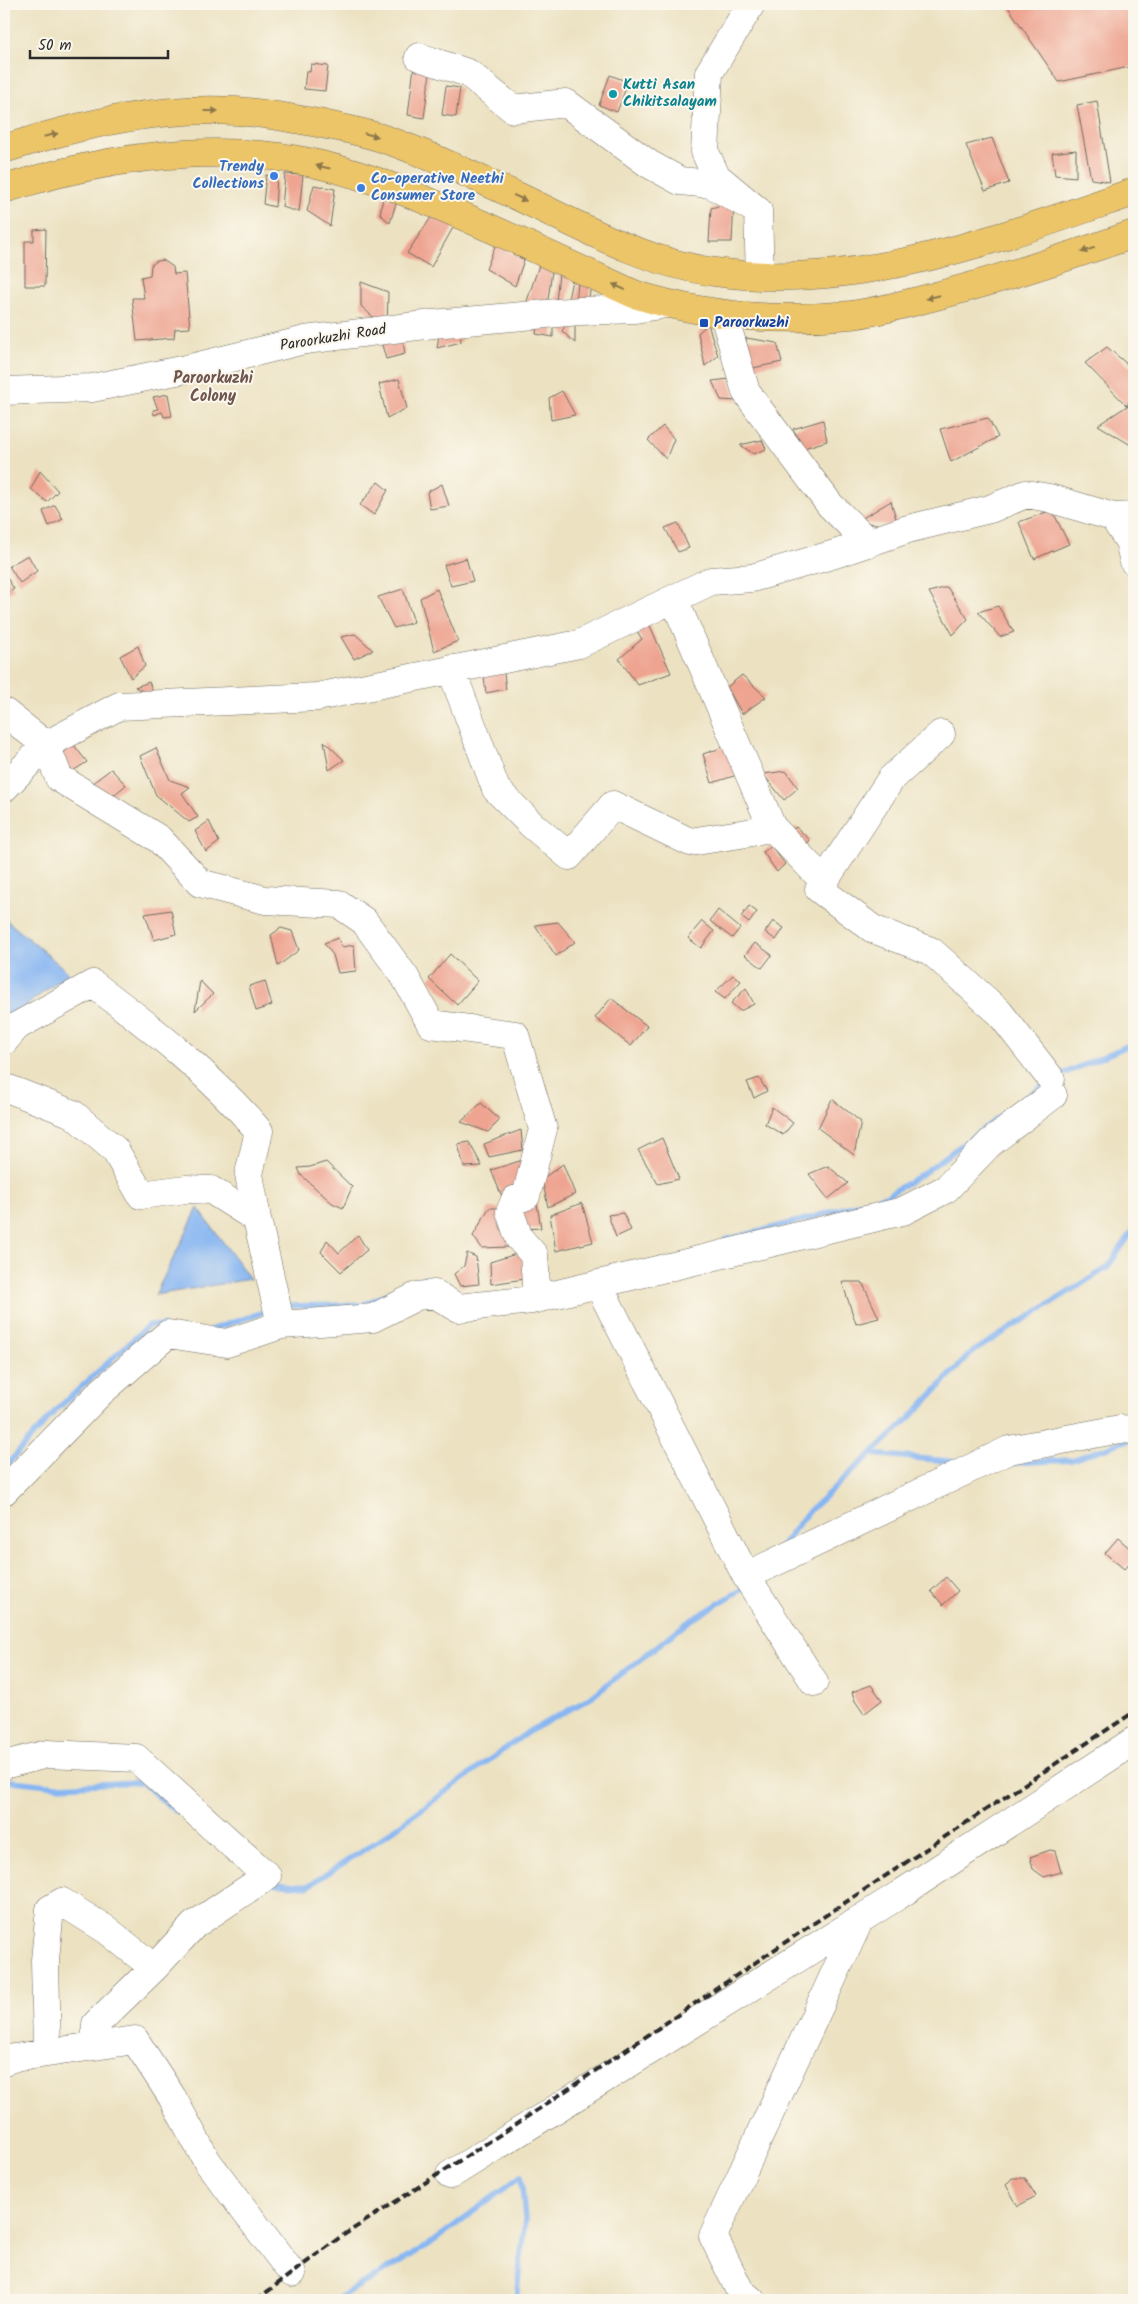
<svg xmlns="http://www.w3.org/2000/svg" width="1138" height="2304" font-family="Kalam,sans-serif">
	<rect width="100%" height="100%" fill="#fbf7ec"/>
	<filter id="ink" filterUnits="userSpaceOnUse"><feTurbulence type="fractalNoise" baseFrequency=".02" numOctaves="2"/><feDisplacementMap in="SourceGraphic" scale="10" xChannelSelector="R" yChannelSelector="G"/><feConvolveMatrix kernelMatrix="1 2 1 2 8 2 1 2 1" color-interpolation-filters="sRGB"/></filter>
	<filter id="wash" filterUnits="userSpaceOnUse"><feTurbulence type="fractalNoise" baseFrequency=".0096" numOctaves="4" result="noise"/><feDisplacementMap in="SourceGraphic" scale="20" xChannelSelector="R" yChannelSelector="G"/><feGaussianBlur stdDeviation="1.12" result="paint"/><feColorMatrix in="noise" values="0 0 0 0 0 0 0 0 0 0 0 0 0 0 0 0 0 1.4 0 .05"/><feComposite in="paint" operator="in"/></filter>
	<g filter="url(#wash)">
		<rect width="100%" height="100%" fill="#ece2c2"/>
		<!-- water -->
		<path fill="#87b6f2" stroke="#59708e" d="M4 918 69 973 4 1022Z
			M198 1208 250 1279 155 1295Z"/>
		<g fill="none" stroke-linecap="round" stroke-linejoin="round">
			<!-- stream -->
			<path stroke="#87b6f2" stroke-width="5.5" d="M1056 1077 1134 1043
				M725 1240 807 1219 886 1196 922 1174 1046 1083
				M283 1306 362 1305 424 1278 437 1284
				M212 1329 270 1310
				M871 1454 959 1462
				M1010 1463 1072 1460 1128 1440
				M4 1468 56 1410 149 1325 163 1326
				M781 1547 807 1513 909 1419 971 1353 1107 1268 1134 1229
				M4 1780 57 1786 141 1782 175 1811
				M271 1883 308 1886 379 1840 528 1732 589 1699 688 1622 746 1587
				M335 2300 427 2246 521 2176 525 2219 516 2300"/>
		</g>
		<g id="blocks">
			<!-- building -->
			<path fill="#eea491" d="M1006 4H1134V66L1059 82Z
				M311 64 328 66 325 91 304 89 306 71 310 72Z
				M414 67 430 72 424 118 408 115Z
				M610 75 628 82 617 112 599 105Z
				M446 86 460 88 456 117 442 115Z
				M1097 101 1110 182 1091 179 1077 105Z
				M992 138 1009 183 985 191 966 145Z
				M1076 150V177L1055 175 1052 153Z
				M285 174 303 175 299 212 282 207Z
				M266 175 277 177 275 207 263 204Z
				M314 185 335 189 330 226 307 211Z
				M383 198 397 200 390 223 380 214Z
				M734 202 732 242H709L711 208Z
				M432 216 454 226 431 267 407 253Z
				M46 229 45 286H25V241H34V230Z
				M496 244 524 260 515 286 486 269Z
				M163 260 173 267 174 274 185 273 190 328 175 329 174 338 137 341 132 298H144L141 277 150 275 151 265 157 261Z
				M539 265 552 271 546 314 526 304Z
				M559 273 572 280 567 304 556 302Z
				M361 282 388 292 387 330 361 306Z
				M578 283 591 285 588 305 576 304Z
				M575 311V343L562 331Z
				M553 320V337L536 334 537 323Z
				M708 324 718 356 705 366 698 333Z
				M460 326 461 342 437 348 440 329Z
				M402 335 405 354 386 359 380 338Z
				M746 338 777 343 782 362 748 369Z
				M1107 347 1134 370V391L1127 406 1085 363Z
				M399 379 407 408 387 418 379 384Z
				M729 379 737 401 721 400 712 381Z
				M562 391 575 415 551 420 549 398Z
				M168 394 172 416 164 417 162 412 154 415 153 410 158 409 153 397Z
				M1127 406 1134 412V447L1098 425Z
				M988 418 998 437 951 462 940 429Z
				M823 420 827 441 804 448 793 429Z
				M663 426 674 439 666 459 648 440Z
				M762 440 766 449 754 454 740 445Z
				M40 471 58 491 47 502 31 489Z
				M378 482 388 490 374 515 360 505Z
				M442 484 449 506 430 509 427 492Z
				M891 501 898 526 856 522Z
				M55 505 63 519 49 526 43 511Z
				M1052 510 1069 544 1034 559 1019 522Z
				M678 523 689 548 678 552 665 528Z
				M28 555 37 571 20 583 9 566Z
				M466 558 473 581 451 586 444 565Z
				M4 573 14 589 4 596Z
				M947 587 968 619 953 635 929 592Z
				M403 589 414 622 394 628 378 597Z
				M437 589 458 641 434 651 420 598Z
				M998 606 1014 632 1000 637 978 612Z
				M647 619 671 673 638 685 619 659 642 639 633 625Z
				M355 634 373 650 354 659 341 637Z
				M138 646 145 666 131 678 120 656Z
				M503 666 506 689 486 693 483 669Z
				M742 675 766 697 742 714 727 687Z
				M149 682 155 697 135 687Z
				M324 741 344 760 329 770Z
				M73 744 87 762 68 774 57 759Z
				M727 746 737 775 712 783 703 754Z
				M156 748 170 780 190 787 182 793 198 817 189 822 156 795 140 756Z
				M111 769 126 785 103 804 94 782Z
				M786 771 798 788 784 800 763 774Z
				M209 821 219 842 206 852 195 831Z
				M796 827 810 840 798 857 783 837Z
				M771 846 785 864 777 872 763 852Z
				M749 906 757 912 749 923 741 917Z
				M171 910 176 934 154 940 145 914Z
				M718 910 740 928 732 938 710 921Z
				M702 921 714 931 701 948 688 938Z
				M773 921 784 928 776 940 765 932Z
				M558 922 575 942 556 956 535 925Z
				M281 928 292 931 299 950 278 966 271 935Z
				M338 938 342 947 354 945 356 971 338 973 333 955 324 943Z
				M755 943 772 955 762 968 745 955Z
				M450 954 478 981 457 1005 429 979Z
				M733 975 741 981 725 999 715 992Z
				M200 981 213 994 195 1011Z
				M265 981 272 1005 256 1011 249 986Z
				M746 988 754 1004 740 1011 731 1003Z
				M611 998 647 1026 631 1046 595 1018Z
				M759 1078 767 1091 754 1098 747 1082Z
				M832 1099 861 1122 854 1155 818 1128Z
				M481 1103 500 1120 488 1132 461 1122Z
				M772 1107 793 1123 783 1135 765 1124Z
				M521 1130 523 1150 489 1157 484 1144Z
				M662 1138 679 1179 658 1184 638 1150Z
				M469 1142 482 1166 464 1167 458 1144Z
				M526 1159 523 1193 503 1199 491 1170Z
				M326 1162 352 1187 343 1208 332 1203 301 1175 298 1168 310 1167Z
				M563 1164 575 1194 548 1207 542 1179Z
				M828 1166 848 1183 828 1199 809 1174Z
				M536 1198 541 1228 521 1229 516 1205Z
				M582 1203 593 1242 556 1251 550 1215Z
				M489 1208H502L509 1247 482 1248 473 1236Z
				M623 1213 631 1230 616 1237 608 1215Z
				M358 1235 367 1250 341 1272 321 1252 327 1240 339 1253Z
				M526 1251 531 1278 491 1284 490 1262Z
				M467 1253 476 1257 479 1284 460 1286 454 1274 464 1266Z
				M842 1282H862L879 1318 856 1324Z
				M1118 1538 1134 1552V1558L1124 1569 1105 1553Z
				M946 1577 958 1591 943 1605 931 1591Z
				M871 1685 882 1700 864 1714 855 1701 852 1692Z
				M1050 1850 1055 1851 1061 1872 1044 1877 1033 1869 1030 1857Z
				M1012 2178H1025L1036 2196 1018 2206 1006 2185Z"/>
		</g>
	</g>
	<g filter="url(#ink)">
		<use href="#blocks" fill-opacity="0" stroke="#6f6b60" stroke-width="1"/>
		<g fill="none" stroke-linecap="round" stroke-linejoin="round">
			<!-- minor casing -->
			<g stroke="#6f6b60" stroke-width="29">
				<path id="minor" d="M751 4 709 73 705 152 716 176 758 211 760 276
					M419 57 468 73 513 109 566 103 649 164 680 181 711 184 758 211
					M724 315 746 392 830 505 869 543
					M4 391 92 388 186 369 305 340 433 324 580 311 635 309 666 304
					M1113 517 1129 541 1134 562
					M674 599 772 827 823 880
					M451 669 496 789 532 825 569 856 613 805 690 842 747 833 772 827
					M4 712 46 745 59 778 159 839 200 883 265 900 339 904 364 921 405 977 431 1024 515 1035 543 1129 526 1196 515 1200 510 1212 519 1238 534 1255 537 1299
					M941 734 891 779 819 889 873 929 931 951 999 1012 1051 1079
					M4 788 46 745 119 706 317 697 579 644 711 581 752 578 835 554 908 529 990 509 1026 494 1049 498 1113 517 1134 516
					M4 1041 17 1026 93 984C152 1028 211 1075 259 1131L249 1174 257 1219 281 1325
					M4 1087 73 1114 115 1150 141 1195 186 1189 211 1190 257 1219
					M598 1284 746 1576 814 1682
					M4 1491 101 1392 168 1334 227 1343 281 1325 373 1318 417 1296 435 1294 458 1308 532 1300 903 1211 946 1189 990 1143 1053 1095
					M746 1576 1009 1450 1120 1429 1134 1430
					M4 1765 47 1754 136 1758 267 1876 194 1925 154 1968 96 2024V2044
					M47 2052 45 1960 50 1909 62 1902 107 1930 154 1968
					M4 2062 7 2059 135 2040 172 2097 207 2161 292 2273
					M450 2175 899 1895 1134 1741
					M751 2300 740 2291 713 2236 860 1919"/>
			</g>
			<!-- major casing -->
			<g stroke="#6f6b60" stroke-width="29">
				<path id="major" d="M4 149C78 125 158 106 236 111 263 113 291 118 318 123 341 128 365 132 387 140 432 155 474 177 517 196 581 226 644 263 715 272 860 292 999 238 1134 192
					M4 189C92 161 186 145 279 157 353 167 422 198 490 228 538 250 586 272 634 294 703 316 778 322 851 315 876 312 901 305 925 299 996 281 1065 258 1134 234"/>
			</g>
			<!-- minor -->
			<use href="#minor" stroke="#fff" stroke-width="28"/>
			<!-- major -->
			<use href="#major" stroke="#edc569" stroke-width="28"/>
			<!-- rail -->
			<path stroke="#2b2b2b" stroke-width="4" stroke-dasharray="8 4" stroke-linecap="butt" d="M256 2300 339 2238 512 2127 799 1933 1134 1712"/>
		</g>
		<!-- one-way arrows -->
		<defs><path id="oneway-solid" d="M-6-.8H1V-3.2L6.5 0L1 3.2V.8H-6Z" transform="scale(1.25)"/></defs>
		<g fill="#8c784a">
			<use href="#oneway-solid" transform="translate(211 111)"/>
			<use href="#oneway-solid" transform="translate(51 135) rotate(-13)"/>
			<use href="#oneway-solid" transform="translate(371 135) rotate(14)"/>
			<use href="#oneway-solid" transform="translate(323 167) rotate(-168)"/>
			<use href="#oneway-solid" transform="translate(520 198) rotate(25)"/>
			<use href="#oneway-solid" transform="translate(1088 250) rotate(161)"/>
			<use href="#oneway-solid" transform="translate(619 287) rotate(-155)"/>
			<use href="#oneway-solid" transform="translate(933 297) rotate(166)"/>
		</g>
	</g>
	<!-- markers -->
	<circle fill="#0f9aa8" stroke="#fbf7ec" stroke-width="2" cx="613" cy="94" r="5"/>
	<g fill="#3f7fe0" stroke="#fbf7ec" stroke-width="2">
		<circle cx="274" cy="176" r="5"/>
		<circle cx="361" cy="188" r="5"/>
	</g>
	<rect fill="#1a4fb4" stroke="#fbf7ec" stroke-width="2" x="699" y="318" width="10" height="10" rx="2.5"/>
	<g text-anchor="middle" dominant-baseline="central" stroke-width="4" stroke-linejoin="round" paint-order="stroke">
		<!-- culture labels -->
		<g font-size="15" font-weight="bold" fill="#0d838f" stroke="#fbf7ec" text-anchor="start">
			<text x="623" y="85">Kutti Asan<tspan x="623" dy="17">Chikitsalayam</tspan></text>
		</g>
		<!-- shop labels -->
		<g font-size="15" font-weight="bold" fill="#366cbe" stroke="#fbf7ec" text-anchor="end">
			<text x="264" y="167">Trendy<tspan x="264" dy="17">Collections</tspan></text>
			<text x="371" y="179" text-anchor="start">Co-operative Neethi<tspan x="371" dy="17">Consumer Store</tspan></text>
		</g>
		<!-- transit labels -->
		<g font-size="15" font-weight="bold" fill="#164399" stroke="#fbf7ec" text-anchor="start">
			<text x="714" y="323">Paroorkuzhi</text>
		</g>
		<!-- street labels -->
		<g font-size="15" fill="#2b2b2b" stroke="#fbf7ec">
			<text transform="translate(333 338) rotate(-9)">Paroorkuzhi Road</text>
		</g>
		<!-- neighbourhood labels -->
		<g font-size="16" font-weight="bold" fill="#6f554f" stroke="#fbf7ec">
			<text x="213" y="378">Paroorkuzhi<tspan x="213" dy="18">Colony</tspan></text>
		</g>
	</g>
	<!-- margin -->
	<rect width="1138" height="2304" fill="none" stroke="#fbf7ec" stroke-width="20"/>
	<!-- scale -->
	<path d="M30 50v8h138v-8" fill="none" stroke="#2b2b2b" stroke-width="2.5"/>
	<text x="38" y="50" font-size="15" fill="#2b2b2b" stroke="#fbf7ec" stroke-width="4" paint-order="stroke">50 m</text>
</svg>
